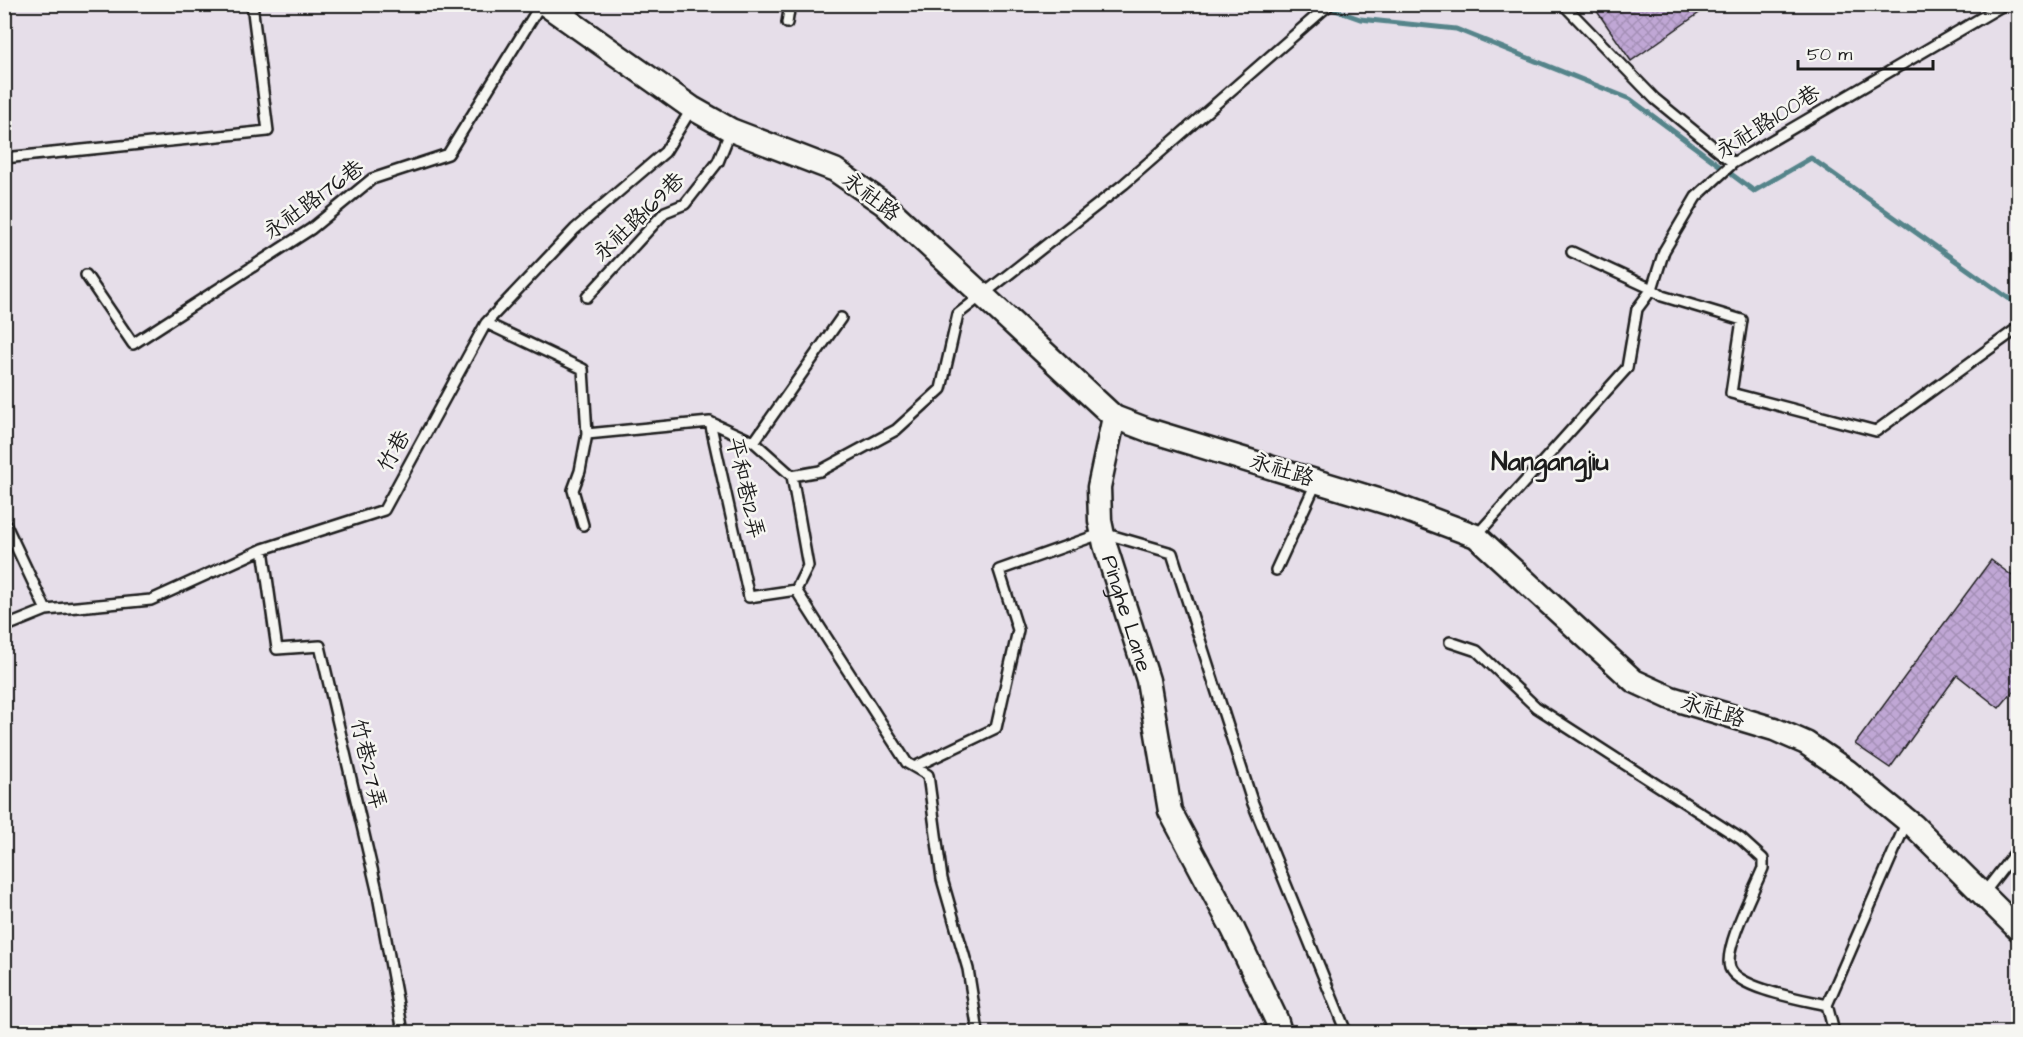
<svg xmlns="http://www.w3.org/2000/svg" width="2023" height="1037" font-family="'Architects Daughter','LXGW WenKai TC',sans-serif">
	<defs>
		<pattern id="building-cross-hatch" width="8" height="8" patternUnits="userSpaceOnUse" patternTransform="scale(1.5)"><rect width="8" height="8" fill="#c0a7d5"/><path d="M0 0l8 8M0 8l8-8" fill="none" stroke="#a48fb6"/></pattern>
	</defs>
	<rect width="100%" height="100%" fill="#e6dee9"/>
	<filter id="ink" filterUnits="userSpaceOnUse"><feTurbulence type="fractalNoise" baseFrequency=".0167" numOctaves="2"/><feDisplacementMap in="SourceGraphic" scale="12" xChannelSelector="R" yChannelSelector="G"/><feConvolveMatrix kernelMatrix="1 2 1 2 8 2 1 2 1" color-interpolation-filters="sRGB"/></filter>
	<g filter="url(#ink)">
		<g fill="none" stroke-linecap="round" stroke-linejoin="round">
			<!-- stream -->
			<path stroke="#54848a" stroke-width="5" d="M1318 4 1360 19 1456 29 1630 99 1754 191 1811 158 2018 305"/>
		</g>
		<!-- building -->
		<path fill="url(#building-cross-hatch)" stroke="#1c1c1c" stroke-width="1.5" d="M1592 4H1712L1631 61Z
			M1991 560 2019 581V684L1999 708 1957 675 1890 768 1855 744Z"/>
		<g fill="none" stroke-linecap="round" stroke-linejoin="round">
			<!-- service casing -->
			<g stroke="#1c1c1c" stroke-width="14">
				<path id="service" d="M1563 4 1655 99 1733 163
					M563 14 583 4
					M787 23 790 4
					M4 158 268 131 252 4
					M1572 252 1652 289 1662 296 1742 320 1731 393 1876 431 2018 328
					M86 275 133 344 311 229 372 179 448 154 541 4
					M587 297 665 212 685 204 718 162 731 130
					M486 323 583 369 587 434 710 422 749 597 796 590 907 763 928 775 942 879 968 969 978 1032
					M710 422 754 442 792 476
					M754 442 841 318
					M4 521 46 610
					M583 525 573 490 580 471 587 434
					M1476 536 1627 368 1637 309 1652 289 1664 251 1696 197 1733 163 2005 4
					M263 549 277 649 320 646 377 890 403 1032
					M1276 570 1317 481
					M796 590 808 566 792 476 820 471 896 430 941 389 958 314 1124 184 1330 4
					M4 627 46 610 151 600 263 549 384 510 486 323 575 229 665 152 692 108
					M1450 642 1477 651 1536 707 1741 839 1763 859V868C1755 888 1723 949 1730 968 1738 989 1806 1000 1827 1005
					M914 767 996 728 1018 630 999 570 1103 533 1172 553 1252 801 1346 1032
					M1983 894 2018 849
					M1834 1032 1827 1005 1907 821"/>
			</g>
			<!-- tertiary casing -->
			<g stroke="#1c1c1c" stroke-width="27">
				<g id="tertiary">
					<path d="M545 4 692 108 731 130 835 170 884 204 1114 417 1148 430 1391 504 1476 536 1634 681 1671 698 1774 729 1806 743 1847 771 1914 826 2018 929"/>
					<path id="s1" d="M1114 417 1099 487 1100 521 1105 545 1148 680 1170 811 1233 929 1276 1019 1280 1032"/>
				</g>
			</g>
			<!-- service -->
			<use href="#service" stroke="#f6f6f2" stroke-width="9"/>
			<!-- tertiary -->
			<use href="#tertiary" stroke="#f6f6f2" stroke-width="22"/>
		</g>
	</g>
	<g text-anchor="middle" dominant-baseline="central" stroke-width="5" stroke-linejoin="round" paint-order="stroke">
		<!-- street labels -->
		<g font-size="22" fill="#1c1c1c" stroke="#f6f6f2">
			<text transform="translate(1768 122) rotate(-32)">永社路100巷</text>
			<text transform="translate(871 197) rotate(37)">永社路</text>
			<text transform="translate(314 200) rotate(-36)">永社路176巷</text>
			<text transform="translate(639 217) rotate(-44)">永社路169巷</text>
			<text transform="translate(394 451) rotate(-61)">竹巷</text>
			<text transform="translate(1282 470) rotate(17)">永社路</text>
			<text transform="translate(745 488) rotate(77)">平和巷12弄</text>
			<text stroke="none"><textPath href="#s1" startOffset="202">Pinghe Lane</textPath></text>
			<text transform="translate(1713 711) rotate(17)">永社路</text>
			<text transform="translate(368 764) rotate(77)">竹巷27弄</text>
		</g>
		<!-- quarter labels -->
		<g font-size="26" font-weight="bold" fill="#1c1c1c" stroke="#f6f6f2">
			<text x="1550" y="462">Nangangjiu</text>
		</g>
	</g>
	<!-- margin -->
	<rect width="2023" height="1037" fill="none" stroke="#f6f6f2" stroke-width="24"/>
	<rect x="12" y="12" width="1999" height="1013" fill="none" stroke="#1c1c1c" stroke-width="2" filter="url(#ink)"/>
	<!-- scale -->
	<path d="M1798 60v9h135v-9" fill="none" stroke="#1c1c1c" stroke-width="3"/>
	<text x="1807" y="60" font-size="18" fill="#1c1c1c" stroke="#f6f6f2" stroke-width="4.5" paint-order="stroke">50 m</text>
</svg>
